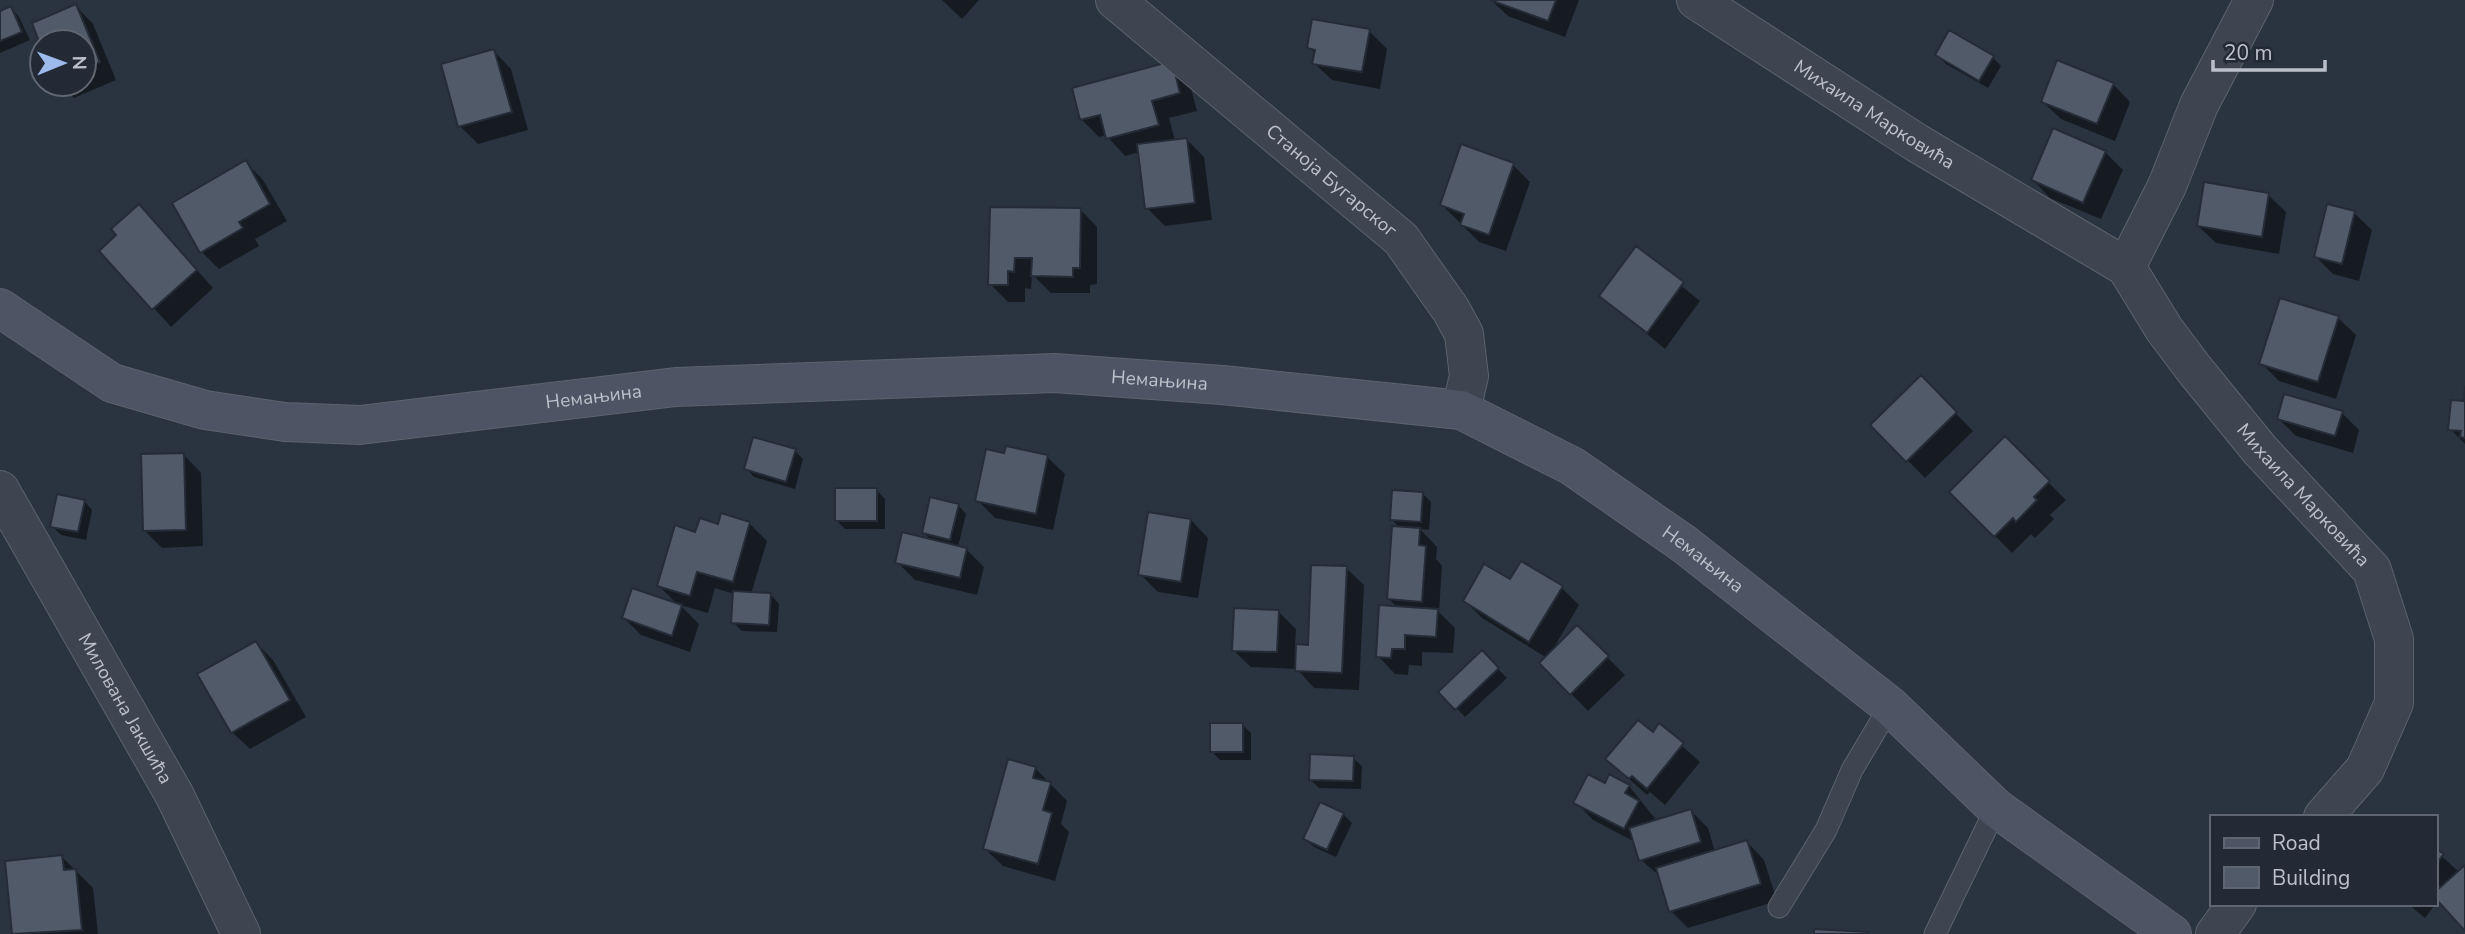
<svg xmlns="http://www.w3.org/2000/svg" width="2465" height="934" font-family="'Nunito Sans',sans-serif">
	<rect width="100%" height="100%" fill="#2a3340"/>
	<!-- shadow -->
	<path fill="#0007" d="M942 0H979L962 19Z
		M1491 0H1579L1565 37 1508 16Z
		M76 6 93 24 116 80 74 98 60 84H84V42L42 44 34 24Z
		M11 8 19 17 30 40 0 53V13Z
		M1369 31 1387 49 1380 89 1332 80 1314 63 1316 54 1309 48Z
		M494 51 511 69 528 130 478 144 460 126Z
		M1937 55 1992 57 2001 66 1988 88 1946 64Z
		M1172 63 1189 81 1197 111 1169 118 1175 141 1186 139 1204 157 1212 220 1165 226 1147 208 1140 152 1125 156 1106 135 1099 137 1081 119Z
		M2113 84 2130 102 2115 141 2061 119 2043 102Z
		M2105 152 2123 170 2101 219 2050 198 2033 180Z
		M246 162 263 180 287 221 255 239 259 246 219 269 201 251Z
		M1513 165 1530 182 1506 251 1479 242 1442 205Z
		M2268 195 2286 212 2279 254 2216 243 2198 226Z
		M991 208 1080 209 1097 227V284L1090 285V293H1051L1032 274 1031 289 1025 288V302H1008L990 284Z
		M2354 213 2372 230 2359 281 2333 274 2316 257Z
		M156 224 213 288 171 327 102 251Z
		M1636 249 1700 301 1665 349 1601 296Z
		M2338 318 2356 335 2336 399 2279 381 2261 363Z
		M1921 378 1973 431 1925 478 1873 425Z
		M2465 403V444L2450 429Z
		M2342 413 2359 430 2353 453 2296 436 2279 419Z
		M2005 439 2066 500 2050 515 2054 519 2035 538 2031 534 2012 553 1952 492Z
		M795 451 803 459 795 489 754 477 746 468Z
		M184 455 201 473 203 546 162 548 144 530Z
		M1005 455 1047 457 1065 474 1053 530 995 518 977 500Z
		M876 490 885 499V529H845L837 521Z
		M1423 494 1431 502 1429 530 1420 529 1437 547 1436 559 1442 566 1439 612 1455 628 1453 653 1422 652V666L1409 665 1408 675 1395 674 1378 656 1398 608 1388 598 1400 528 1391 519Z
		M84 501 92 510 86 540 61 535 52 526Z
		M958 505 966 514 958 547 966 549 984 567 977 595 915 580 897 562 932 541 924 533Z
		M1191 520 1208 538 1198 598 1158 592 1140 574Z
		M749 523 767 541 751 594 771 595 779 604 777 632 742 631 733 622 734 594 715 588 708 613 680 605 699 624 690 652 641 635 624 618 678 605 659 586 697 534 720 526Z
		M1346 568 1364 585 1359 690 1314 688 1297 669 1251 667 1233 650 1278 611 1296 629 1295 646 1309 647Z
		M1511 582 1562 588 1579 605 1552 651 1577 627 1625 675 1588 711 1541 663 1547 658 1482 618 1465 601Z
		M256 643 273 660 306 717 250 749 232 732Z
		M1482 653 1507 678 1465 717 1441 692Z
		M1242 724 1251 733V760H1220L1212 752Z
		M1660 726 1700 762 1665 805 1650 792 1647 795 1607 759 1653 734Z
		M1353 758 1362 766 1361 789 1319 788 1310 779Z
		M1035 768 1067 801 1061 824 1069 832 1055 881 1003 866 985 849Z
		M1606 785 1629 786 1657 821 1691 811 1708 828 1715 852 1747 842 1764 860 1777 901 1688 928 1671 911 1661 877 1641 860 1635 842 1593 820 1576 802Z
		M1343 814 1352 823 1336 857 1314 847 1305 839Z
		M2435 850 2460 873 2465 868V928L2439 899 2425 918 2408 904H2435Z
		M62 857 93 888 98 934H14L7 863Z"/>
	<!-- building -->
	<path fill="#515a68" stroke="#252c38" stroke-width="2" d="M1490 0H1556L1548 21Z
		M76 4 100 62 84 69V42H42V49L32 23Z
		M11 6 22 32 0 41V11Z
		M1312 19 1370 29 1362 72 1312 64 1315 50 1307 48Z
		M1949 30 1994 56 1979 81 1935 55Z
		M494 49 512 112 458 127 441 64Z
		M2057 60 2114 83 2097 124 2041 102Z
		M1172 61 1180 93 1152 101 1159 125 1106 139 1100 115 1080 120 1072 88Z
		M2053 128 2106 151 2083 203 2031 180Z
		M1187 138 1195 203 1145 209 1137 144Z
		M1461 144 1514 163 1489 235 1460 225 1464 214 1440 205Z
		M246 160 270 204 239 222 243 228 200 253 172 203Z
		M2204 182 2269 193 2262 237 2197 226Z
		M139 204 197 270 152 310 99 251 116 235 111 229Z
		M2327 204 2355 211 2342 264 2314 257Z
		M990 207 1081 208 1080 268H1073V277L1031 276 1032 258H1015L1014 272 1008 271V285H988Z
		M1636 246 1684 282 1647 333 1599 296Z
		M2280 298 2339 316 2318 382 2259 364Z
		M1921 375 1957 412 1906 462 1870 425Z
		M2465 386V438L2460 437 2461 431 2448 430 2451 400 2464 401Z
		M2284 394 2343 411 2335 436 2277 419Z
		M2005 436 2050 481 2034 497 2037 500 2016 522 2013 518 1994 537 1949 492Z
		M753 437 796 449 786 482 744 469Z
		M1006 446 1048 455 1036 514 975 501 986 449 1004 453Z
		M184 453 186 530 143 531 141 454Z
		M835 488H877V521H835Z
		M1392 490 1423 492 1421 522 1390 520Z
		M57 494 85 500 78 532 50 527Z
		M930 497 959 504 950 540 922 533Z
		M1148 512 1191 519 1181 582 1138 575Z
		M721 513 750 522 733 582 697 572 690 596 657 586 675 525 695 532 700 518 718 524Z
		M1392 526 1420 528 1419 545 1426 546 1422 602 1387 599Z
		M902 532 967 548 960 578 895 563Z
		M1521 561 1563 586 1529 642 1463 601 1484 564 1510 579Z
		M1311 565 1347 566 1342 673 1295 671 1296 644 1308 645Z
		M632 588 682 605 672 636 622 618Z
		M733 591 771 593 769 625 731 623Z
		M1379 605 1438 609 1436 637 1405 635V649H1392L1391 658 1376 657Z
		M1234 608 1279 610 1277 652 1232 651Z
		M1577 625 1609 656 1570 695 1539 663Z
		M256 641 290 700 231 733 197 674Z
		M1482 650 1499 668 1455 710 1438 692Z
		M1638 720 1653 732 1659 723 1684 743 1647 789 1632 776 1629 779 1605 759Z
		M1210 723H1243V752H1210Z
		M1310 754 1354 756 1353 781 1309 780Z
		M1008 759 1036 767 1033 778 1051 782 1043 810 1052 813 1038 864 983 849Z
		M1588 774 1605 783 1609 774 1630 785 1625 793 1639 801 1624 829 1573 803Z
		M1320 802 1344 813 1327 850 1303 839Z
		M1691 809 1701 842 1639 861 1629 828Z
		M1747 840 1761 884 1669 912 1656 868Z
		M2435 848 2444 854 2435 865Z
		M62 855 64 870 76 869 82 930 12 934 5 861Z
		M2465 865V931L2435 898V892Z
		M1814 929 1869 932 1868 934H1814Z"/>
	<g fill="none" stroke-linecap="round" stroke-linejoin="round">
		<!-- lane casing -->
		<g stroke="#5c636d" stroke-width="23">
			<path id="lane" d="M1779 907 1826 830 1852 770 1890 706
				M1935 934 1996 808"/>
		</g>
		<!-- street casing -->
		<g stroke="#5c636d" stroke-width="40">
			<g id="street">
				<path id="s1" d="M1115 0 1401 239 1451 310 1464 334 1469 376 1461 410"/>
				<path id="s2" d="M1696 0 1917 143 2126 267 2164 329 2194 369 2260 450 2372 570 2394 639V703L2365 769 2323 817"/>
				<path d="M2126 267 2167 186 2199 105 2254 0"/>
				<path id="s3" d="M0 490 175 796 241 934"/>
				<path d="M2215 934 2237 904"/>
			</g>
		</g>
		<!-- secondary casing -->
		<g stroke="#5c636d" stroke-width="40">
			<g id="secondary">
				<path id="s4" d="M0 308 112 383 205 410 285 422 360 425 676 387 1054 373 1222 385 1461 410 1572 466 1684 544 1890 706 1996 808 2172 934"/>
			</g>
		</g>
		<!-- lane -->
		<use href="#lane" stroke="#3e4550" stroke-width="21"/>
		<!-- street -->
		<use href="#street" stroke="#3e4550" stroke-width="38"/>
		<!-- secondary -->
		<use href="#secondary" stroke="#4d5463" stroke-width="38"/>
	</g>
	<g text-anchor="middle" dominant-baseline="central" stroke-width="5" stroke-linejoin="round" paint-order="stroke">
		<!-- street labels -->
		<g font-size="19" fill="#bbc0ca" stroke="#232a36">
			<text stroke="none"><textPath href="#s2" startOffset="212">Михаила Марковића</textPath></text>
			<text stroke="none"><textPath href="#s1" startOffset="282">Станоја Бугарског</textPath></text>
			<text stroke="none"><textPath href="#s4" startOffset="1190">Немањина</textPath></text>
			<text stroke="none"><textPath href="#s4" startOffset="623">Немањина</textPath></text>
			<text stroke="none"><textPath href="#s2" startOffset="796">Михаила Марковића</textPath></text>
			<text stroke="none"><textPath href="#s4" startOffset="1778">Немањина</textPath></text>
			<text stroke="none"><textPath href="#s3" startOffset="252">Милована Јакшића</textPath></text>
		</g>
	</g>
	<!-- legend -->
	<rect x="2210" y="815" width="228" height="91" fill="#232a36" stroke="#606671" stroke-width="2"/>
	<rect x="2224" y="838" width="35" height="10" fill="#4d5463" stroke="#606671" stroke-width="2"/>
	<text x="2272" y="850" font-size="21" fill="#bbc0ca">Road</text>
	<rect x="2224" y="867" width="35" height="21" fill="#515a68" stroke="#606671" stroke-width="2"/>
	<text x="2272" y="885" font-size="21" fill="#bbc0ca">Building</text>
	<!-- north arrow -->
	<g transform="translate(63 63) rotate(89)"><circle r="33" fill="#232a36" stroke="#606671" stroke-width="2"/>
	<path d="M0-5L12 26L0 18L-12 26Z" fill="#9dbaed"/>
	<text y="-10" font-size="19" font-weight="bold" text-anchor="middle" fill="#bbc0ca">N</text>
	</g>
	<!-- scale -->
	<path d="M2213 60v10h112v-10" fill="none" stroke="#bbc0ca" stroke-width="3.5"/>
	<text x="2224" y="60" font-size="21" fill="#bbc0ca" stroke="#232a36" stroke-width="5" paint-order="stroke">20 m</text>
</svg>
